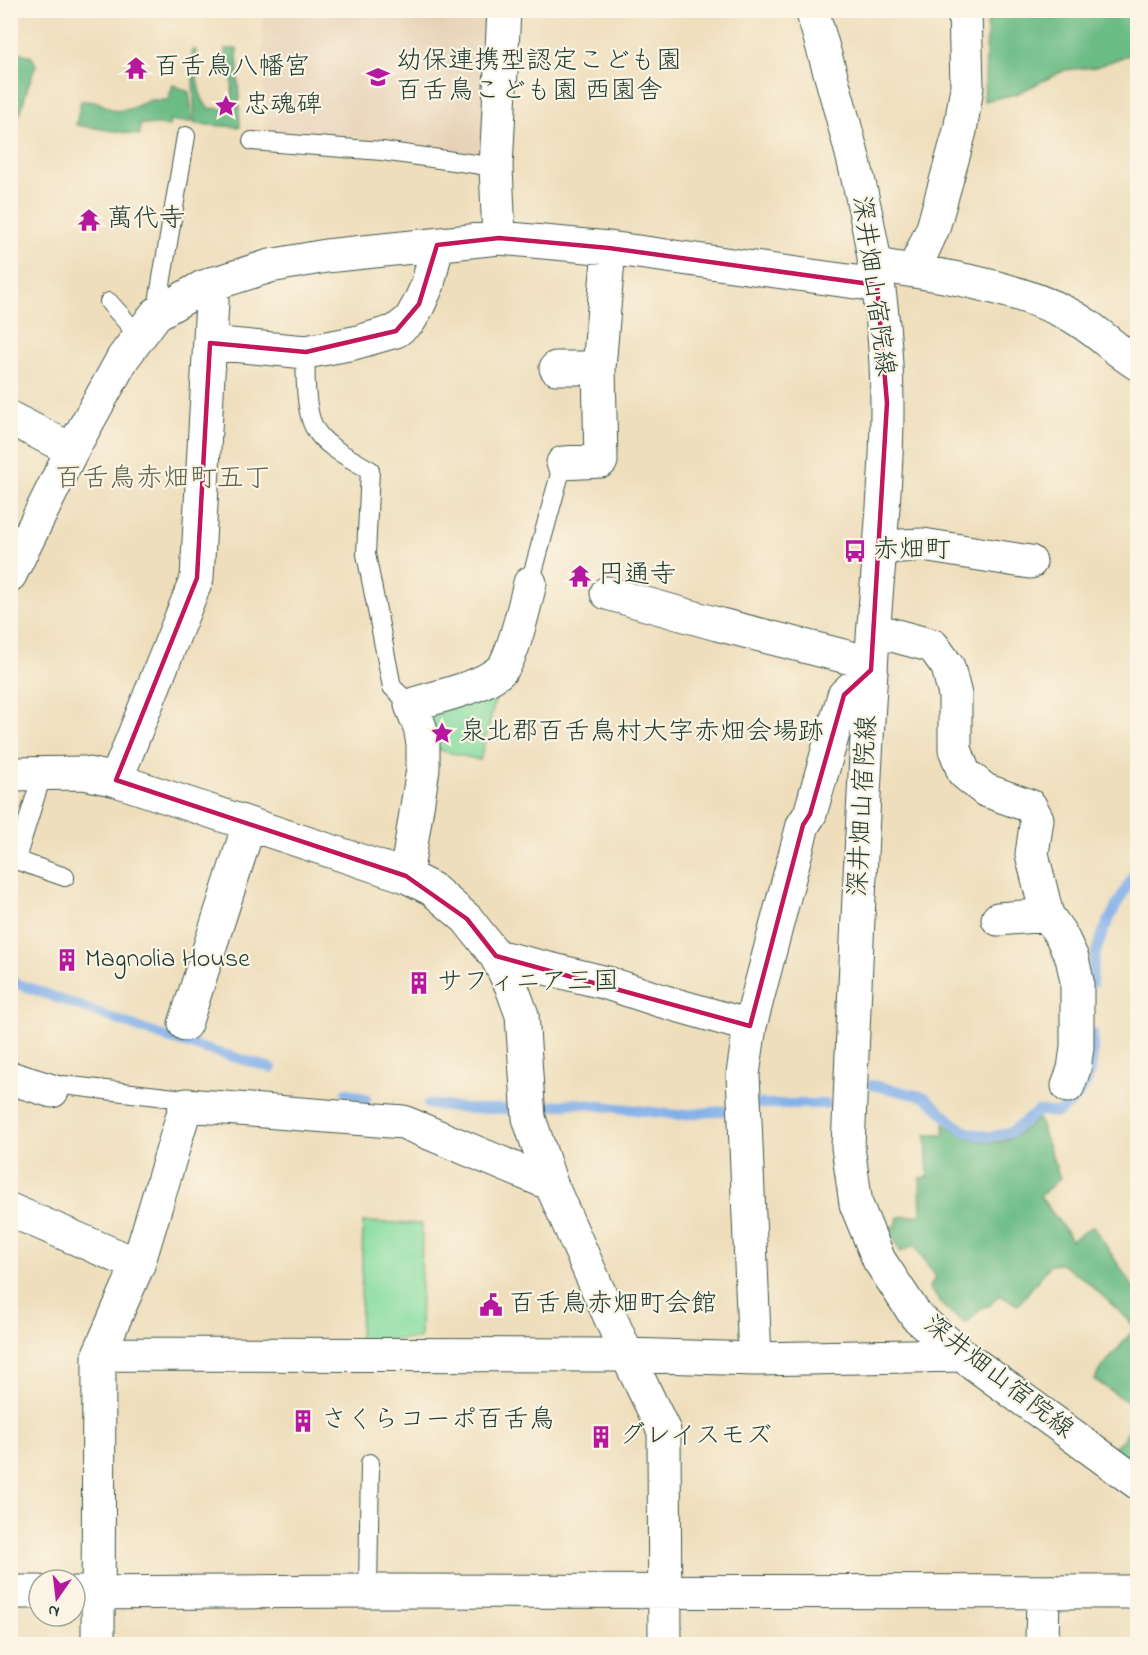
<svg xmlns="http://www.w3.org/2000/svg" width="1148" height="1655" font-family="'Indie Flower','Klee One',sans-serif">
	<rect width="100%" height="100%" fill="#fcf5e5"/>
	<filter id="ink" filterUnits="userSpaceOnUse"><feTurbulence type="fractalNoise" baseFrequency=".0167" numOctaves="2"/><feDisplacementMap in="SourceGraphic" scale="12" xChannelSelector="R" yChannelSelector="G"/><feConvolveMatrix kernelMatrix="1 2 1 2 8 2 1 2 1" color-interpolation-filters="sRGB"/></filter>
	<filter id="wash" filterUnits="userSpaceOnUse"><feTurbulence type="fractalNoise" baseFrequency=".008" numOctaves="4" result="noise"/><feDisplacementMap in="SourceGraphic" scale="24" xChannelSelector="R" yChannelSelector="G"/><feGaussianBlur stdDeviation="1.35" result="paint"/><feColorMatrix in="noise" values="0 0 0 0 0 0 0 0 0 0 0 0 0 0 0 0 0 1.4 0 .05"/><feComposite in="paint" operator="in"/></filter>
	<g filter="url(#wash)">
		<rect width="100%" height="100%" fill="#eedebc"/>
		<!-- built -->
		<path fill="#e6d1b6" d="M263 11H494L489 146 477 157 264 133Z"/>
		<!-- green -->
		<path fill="#85dca0" stroke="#528c6a" stroke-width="1.5" d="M480 696 495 700 480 760 436 749 427 707Z
			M363 1222 422 1224 420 1339 360 1340Z"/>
		<!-- forest -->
		<path fill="#6cbc86" stroke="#467c5d" stroke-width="1.5" d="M988 11H1137V56L1136 52 1096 67 1065 70 1016 94 984 101Z
			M11 49 32 57 36 65 27 89 20 114 11 113Z
			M225 49H237L240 127 195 124 192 50H196C197 70 195 93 208 108L233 110 232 76H226Z
			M173 85 189 92 193 122 170 121 169 126 140 124V135L76 125 81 101 97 102 115 111 130 109 151 100H168Z
			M1038 1118 1060 1178 1040 1196 1072 1240 1093 1226 1137 1293V1470L1110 1451 1124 1438 1136 1416 1132 1405 1095 1380 1099 1371 1134 1330 1130 1321 1085 1280 1061 1264 1050 1265 1018 1305 999 1295 990 1305 981 1308 966 1324 945 1308 929 1288 936 1278 914 1245 901 1252 886 1227 896 1226 898 1217 921 1215 920 1178 928 1177 926 1135H944V1123C962 1138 993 1150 1015 1136 1023 1131 1031 1124 1038 1118Z"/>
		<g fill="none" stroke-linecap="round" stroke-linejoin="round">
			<!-- stream -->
			<path stroke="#7faee9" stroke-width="10" d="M10 981 167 1038 272 1068
				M1092 984C1091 940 1119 904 1138 866
				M872 1085 925 1097 956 1125 967 1132 989 1137 1010 1133 1038 1111 1058 1113C1091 1090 1094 1071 1093 1033
				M346 1092 366 1099
				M428 1104 471 1109H521
				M544 1107 575 1103 679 1115 733 1110 755 1104H826"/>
		</g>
	</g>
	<g filter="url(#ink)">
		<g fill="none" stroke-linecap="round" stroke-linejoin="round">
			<!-- lane casing -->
			<g stroke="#3e5548" stroke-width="20">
				<path id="lane" d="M252 141 382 151 496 167
					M109 302 139 336
					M156 314 186 136
					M306 352C305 372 305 410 314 427 324 447 352 459 370 470L366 554 392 687 411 705
					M530 583 563 463
					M10 858 65 877
					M16 859 42 775
					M52 1091 63 1085 175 1098 186 1105
					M368 1591 370 1463"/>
			</g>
			<!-- street casing -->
			<g stroke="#3e5548" stroke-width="35">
				<path id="street" d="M499 238 496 167 504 10
					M874 265C937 274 1009 285 1066 313 1093 326 1113 349 1138 364
					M914 270 933 228 960 131 967 87 965 10
					M210 343 306 352 354 343 396 331 410 320 419 304 428 284 437 245
					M556 368H599
					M10 418 72 450
					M563 463 601 461 599 368 609 248
					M879 547 923 545 1030 562
					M10 575 72 450 123 358 156 314 203 287 270 266 326 256 499 238 609 248 877 285
					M607 593 717 624 871 663
					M874 630 933 646 948 667 955 695V749L964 773 985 790 1030 806 1037 819 1032 854 1047 915 1061 935 1072 958 1077 981V1047L1074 1069 1068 1086
					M10 774 84 773 116 780 406 876 432 889 467 919 496 956 511 985 522 1015 529 1118 551 1184 627 1355 664 1431 665 1644
					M116 780 197 578 213 283
					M406 876 423 769V744L420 727 411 705C437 696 480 689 501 670 512 661 526 600 530 583
					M998 919 1047 915
					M496 956 607 983 662 1001 750 1026
					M185 1024 249 825
					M10 1078 52 1091
					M10 1210 138 1265
					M99 1354 627 1355 755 1359 962 1355
					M755 1359 743 1074 750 1026 803 825 810 814 844 695 871 670
					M10 1592H39
					M75 1593 368 1591 1138 1592
					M98 1644 99 1354 138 1265 186 1105 403 1122 551 1184
					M1042 1644 1043 1592"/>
			</g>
			<!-- secondary casing -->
			<g stroke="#3e5548" stroke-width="35">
				<path id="secondary" d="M812 10C842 113 873 218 883 325 895 439 877 555 871 670 861 829 855 988 848 1147L856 1204 879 1260 916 1316 962 1355 1138 1483"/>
			</g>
			<!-- lane -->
			<use href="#lane" stroke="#fff" stroke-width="18"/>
			<!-- street -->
			<use href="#street" stroke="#fff" stroke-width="33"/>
			<!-- secondary -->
			<use href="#secondary" stroke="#fff" stroke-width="33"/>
		</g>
	</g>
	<!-- marked area -->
	<path fill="none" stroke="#c2185b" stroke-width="4.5" stroke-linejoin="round" d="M499 238 609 248 877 285 887 403 871 670 844 695 810 814 803 825 750 1026 496 956 467 919 406 876 116 780 197 578 210 343 306 352 396 331 419 304 437 245Z"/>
	<!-- icons -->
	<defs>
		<g id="temple-bare" transform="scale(1.8)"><path d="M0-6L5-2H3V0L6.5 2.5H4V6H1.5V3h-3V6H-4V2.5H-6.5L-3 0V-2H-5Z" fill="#b5179e" stroke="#fcf5e5" stroke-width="2.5" paint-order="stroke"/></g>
		<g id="school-bare" transform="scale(1.8)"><path d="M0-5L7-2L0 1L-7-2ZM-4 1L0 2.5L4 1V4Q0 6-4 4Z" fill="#b5179e" stroke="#fcf5e5" stroke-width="2.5" paint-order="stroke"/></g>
		<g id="sight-bare" transform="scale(1.8)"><path d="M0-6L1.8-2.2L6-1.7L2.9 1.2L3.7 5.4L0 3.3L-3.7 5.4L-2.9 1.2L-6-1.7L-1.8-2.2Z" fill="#b5179e" stroke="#fcf5e5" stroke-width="2.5" paint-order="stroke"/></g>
		<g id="bus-bare" transform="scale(1.8)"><path d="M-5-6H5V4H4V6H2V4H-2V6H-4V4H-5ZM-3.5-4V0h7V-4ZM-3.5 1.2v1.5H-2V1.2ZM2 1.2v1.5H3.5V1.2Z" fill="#b5179e" stroke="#fcf5e5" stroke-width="2.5" paint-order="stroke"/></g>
		<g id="building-bare" transform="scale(1.8)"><path d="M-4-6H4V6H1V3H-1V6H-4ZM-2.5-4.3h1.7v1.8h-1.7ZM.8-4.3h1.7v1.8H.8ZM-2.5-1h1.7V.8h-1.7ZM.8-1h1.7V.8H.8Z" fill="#b5179e" stroke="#fcf5e5" stroke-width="2.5" paint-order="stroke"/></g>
		<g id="civic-bare" transform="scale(1.8)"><path d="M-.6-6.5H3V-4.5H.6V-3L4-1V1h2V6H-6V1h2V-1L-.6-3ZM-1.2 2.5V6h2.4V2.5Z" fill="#b5179e" stroke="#fcf5e5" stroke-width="2.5" paint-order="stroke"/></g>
	</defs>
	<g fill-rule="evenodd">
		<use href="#temple-bare" x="136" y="68"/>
		<use href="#school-bare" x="378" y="77"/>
		<use href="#sight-bare" x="226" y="106"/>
		<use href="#temple-bare" x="89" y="220"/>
		<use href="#bus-bare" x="855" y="551"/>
		<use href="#temple-bare" x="580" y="576"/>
		<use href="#sight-bare" x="442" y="733"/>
		<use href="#building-bare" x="67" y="960"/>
		<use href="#building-bare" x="419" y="983"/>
		<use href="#civic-bare" x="491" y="1305"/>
		<use href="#building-bare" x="303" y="1421"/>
		<use href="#building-bare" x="601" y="1437"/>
	</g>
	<g text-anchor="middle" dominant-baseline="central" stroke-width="4.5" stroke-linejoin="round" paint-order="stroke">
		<!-- poi labels -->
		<g font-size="26" fill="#1f3d34" stroke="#fcf5e5" text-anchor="start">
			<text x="396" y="62">幼保連携型認定こども園<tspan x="396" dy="30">百舌鳥こども園 西園舎</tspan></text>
			<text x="154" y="68">百舌鳥八幡宮</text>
			<text x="244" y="106">忠魂碑</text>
			<text x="107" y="220">萬代寺</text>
			<text x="873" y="551">赤畑町</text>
			<text x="598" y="576">円通寺</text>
			<text x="460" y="733">泉北郡百舌鳥村大字赤畑会場跡</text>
			<text x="85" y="960">Magnolia House</text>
			<text x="437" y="983">サフィニア三国</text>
			<text x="509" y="1305">百舌鳥赤畑町会館</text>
			<text x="321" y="1421">さくらコーポ百舌鳥</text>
			<text x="619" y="1437">グレイスモズ</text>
		</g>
		<!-- street labels -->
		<g font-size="26" fill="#1f3d34" stroke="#fcf5e5">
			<text transform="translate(872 286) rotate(82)">深井畑山宿院線</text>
			<text transform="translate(864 806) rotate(-87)">深井畑山宿院線</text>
			<text transform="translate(998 1378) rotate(38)">深井畑山宿院線</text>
		</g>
		<!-- neighbourhood labels -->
		<g font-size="27" fill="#60664f" stroke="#fcf5e5">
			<text x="163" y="479">百舌鳥赤畑町五丁</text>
		</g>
	</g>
	<!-- margin -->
	<rect width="1148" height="1655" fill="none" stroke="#fcf5e5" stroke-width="36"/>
	<!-- north arrow -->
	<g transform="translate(57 1598) rotate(194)"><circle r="28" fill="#fcf5e5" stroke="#a4ab9e" stroke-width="1.5"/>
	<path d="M0-4.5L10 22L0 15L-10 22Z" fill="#b5179e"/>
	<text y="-9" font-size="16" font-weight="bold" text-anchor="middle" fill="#1f3d34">N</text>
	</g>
</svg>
